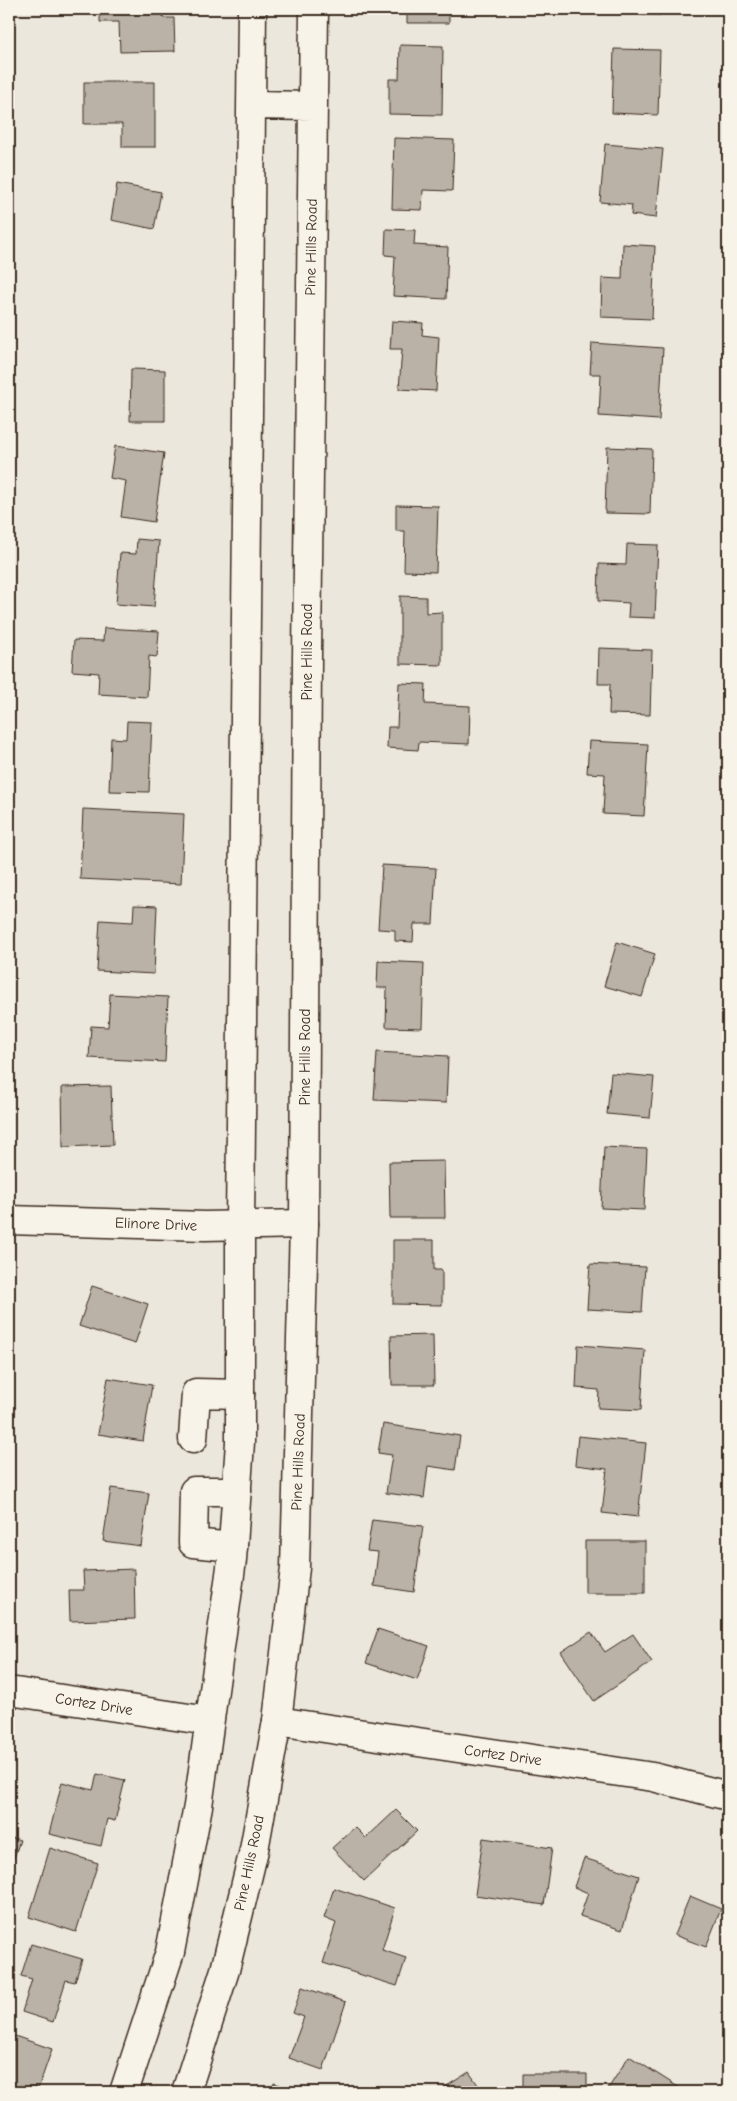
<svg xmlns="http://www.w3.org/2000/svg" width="737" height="2101" font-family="'Comic Neue',sans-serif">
	<rect width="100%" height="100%" fill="#ece7dc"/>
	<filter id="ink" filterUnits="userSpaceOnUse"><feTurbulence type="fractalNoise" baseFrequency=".02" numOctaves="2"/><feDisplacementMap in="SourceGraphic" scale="10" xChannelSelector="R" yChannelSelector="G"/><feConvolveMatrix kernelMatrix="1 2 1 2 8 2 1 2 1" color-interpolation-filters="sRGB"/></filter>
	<g filter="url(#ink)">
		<!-- building -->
		<path fill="#bab2a7" stroke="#3b2a1e" d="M100 9H163V18H174L175 51 120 52 119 22H100Z
			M407 9H449V23H407Z
			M620 9H660V15L619 14Z
			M400 45 443 46 442 115 389 114V79H399Z
			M614 49 660 50 658 115 612 113Z
			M84 82H155V147H122V124H84Z
			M394 138 454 140 452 191 423 190 422 210 392 209Z
			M605 144 663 149 656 218 631 215 632 205 600 202Z
			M117 184 161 192 154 229 111 220Z
			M386 229 415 230 414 245 448 247 446 299 393 296 395 256 385 255Z
			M623 244 655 246 652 319 601 317 602 278 622 279Z
			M392 321 423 323 422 335 439 337 436 391 399 389 402 349H390Z
			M592 343 663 348 659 420 599 416 601 374H590Z
			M131 369 165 370V421H130Z
			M115 446 164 453 154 522 121 517 126 481 110 478Z
			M607 447 652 449 650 514 605 513Z
			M396 505 438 506 436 572 404 571 405 531H396Z
			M137 539 159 541 154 607 116 604 120 553 136 554Z
			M627 544 658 545 655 618 628 617 629 603 598 601 599 564 626 565Z
			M400 596 426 597V613L442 612V665L400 664Z
			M104 628 159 631 157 657 149 656 147 697 98 694 99 673 72 671 74 640 103 641Z
			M599 648 652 650 650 715 609 714 610 684H598Z
			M399 683 426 684 425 704 470 706 469 744 419 742 418 750 387 748 388 727H397Z
			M127 721 152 722 149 792 109 791 111 738 126 739Z
			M589 741 648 744 644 816 603 814 605 774 587 773Z
			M83 809 184 814 181 884 80 879Z
			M382 865 436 868 433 924H414L413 942 395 941V930L378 929Z
			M134 905 157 906 154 974 97 971 100 920 133 922Z
			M617 942 655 954 642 997 604 986Z
			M378 961 424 963 422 1028 386 1027 387 988H377Z
			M110 994 168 997 165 1062 89 1058 91 1026 108 1027Z
			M377 1052 448 1056 446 1103 374 1100Z
			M611 1073 654 1077 650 1118 607 1114Z
			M111 1086 113 1145 63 1147 62 1087Z
			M604 1147 647 1149 644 1210 601 1208Z
			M444 1161 445 1218H390L389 1162Z
			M393 1240H434V1270H442V1305L393 1304Z
			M590 1264 645 1267 642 1312 587 1309Z
			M92 1286 148 1304 135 1344 79 1326Z
			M433 1335 434 1385H392L391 1336Z
			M578 1345 645 1350 641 1410 598 1408 599 1390 576 1388Z
			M108 1378 152 1385 143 1441 98 1434Z
			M383 1424 460 1436 455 1470 428 1466 424 1498 386 1493 392 1455 378 1453Z
			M578 1436 646 1443 638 1517 602 1513 607 1469 575 1465Z
			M111 1488 149 1493 141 1546 103 1541Z
			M372 1520 423 1526 414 1592 374 1586 378 1552 367 1551Z
			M585 1541H645V1593H585Z
			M134 1569 135 1619 70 1621 69 1590H84L83 1571Z
			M378 1629 429 1646 417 1680 366 1663Z
			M591 1632 605 1652 633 1634 652 1662 594 1701 561 1652Z
			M97 1774 125 1780 115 1821 107 1819 101 1846 49 1834 62 1782 93 1790Z
			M396 1810 417 1831 364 1881 332 1848 355 1827 366 1838Z
			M9 1837 20 1840 12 1864 9 1863Z
			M483 1838 552 1848 544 1905 475 1895Z
			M50 1848 98 1863 76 1932 29 1917Z
			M584 1858 639 1876 622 1930 580 1916 588 1893 574 1887Z
			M334 1888 395 1908 382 1950 406 1958 397 1986 323 1963 336 1923 324 1918Z
			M690 1896 721 1909 706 1947 674 1935Z
			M31 1944 82 1959 75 1982 66 1980 53 2022 22 2012 32 1979 21 1976Z
			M302 1987 346 2002 323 2070 289 2058 304 2017 293 2013Z
			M9 2034 52 2049 37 2092H9Z
			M629 2056 686 2092H606Z
			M469 2072 483 2092 439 2091Z
			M523 2074H587V2092H523Z
			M274 2083 301 2092H271Z"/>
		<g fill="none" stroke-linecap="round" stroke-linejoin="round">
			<!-- minor casing -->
			<g stroke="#3b2a1e" stroke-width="31">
				<path id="minor" d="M9 1220 205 1226 304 1224
					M193 1439 196 1393 240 1394
					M233 1547 193 1543 194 1491H237
					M9 1691 209 1721
					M277 1721 653 1777 728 1796"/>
			</g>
			<!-- major casing -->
			<g stroke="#3b2a1e" stroke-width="31">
				<path id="major" d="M251 105 312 106
					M124 2092 170 1952 198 1806 232 1560 240 1442V1225L252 9
					M186 2092 225 1970 254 1850 277 1721 295 1568 304 1224 307 657 314 9"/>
			</g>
			<!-- minor -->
			<use href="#minor" stroke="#f7f3e8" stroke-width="28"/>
			<!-- major -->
			<use href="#major" stroke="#f7f3e8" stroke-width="28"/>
		</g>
	</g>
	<g text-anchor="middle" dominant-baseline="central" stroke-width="4" stroke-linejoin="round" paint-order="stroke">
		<!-- street labels -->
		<g font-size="15" fill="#3b2a1e" stroke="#f7f3e8">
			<text transform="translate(311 247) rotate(-89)">Pine Hills Road</text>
			<text transform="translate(307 652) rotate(-90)">Pine Hills Road</text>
			<text transform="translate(305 1057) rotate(-90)">Pine Hills Road</text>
			<text transform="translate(156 1224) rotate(2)">Elinore Drive</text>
			<text transform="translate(298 1462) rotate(-88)">Pine Hills Road</text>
			<text transform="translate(94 1704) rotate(9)">Cortez Drive</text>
			<text transform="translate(503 1755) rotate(8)">Cortez Drive</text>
			<text transform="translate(249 1863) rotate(-78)">Pine Hills Road</text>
		</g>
	</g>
	<!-- margin -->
	<rect width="737" height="2101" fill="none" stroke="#f7f3e8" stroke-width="30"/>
	<rect x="15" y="15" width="707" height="2071" fill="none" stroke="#3b2a1e" stroke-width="2" filter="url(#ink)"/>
</svg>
